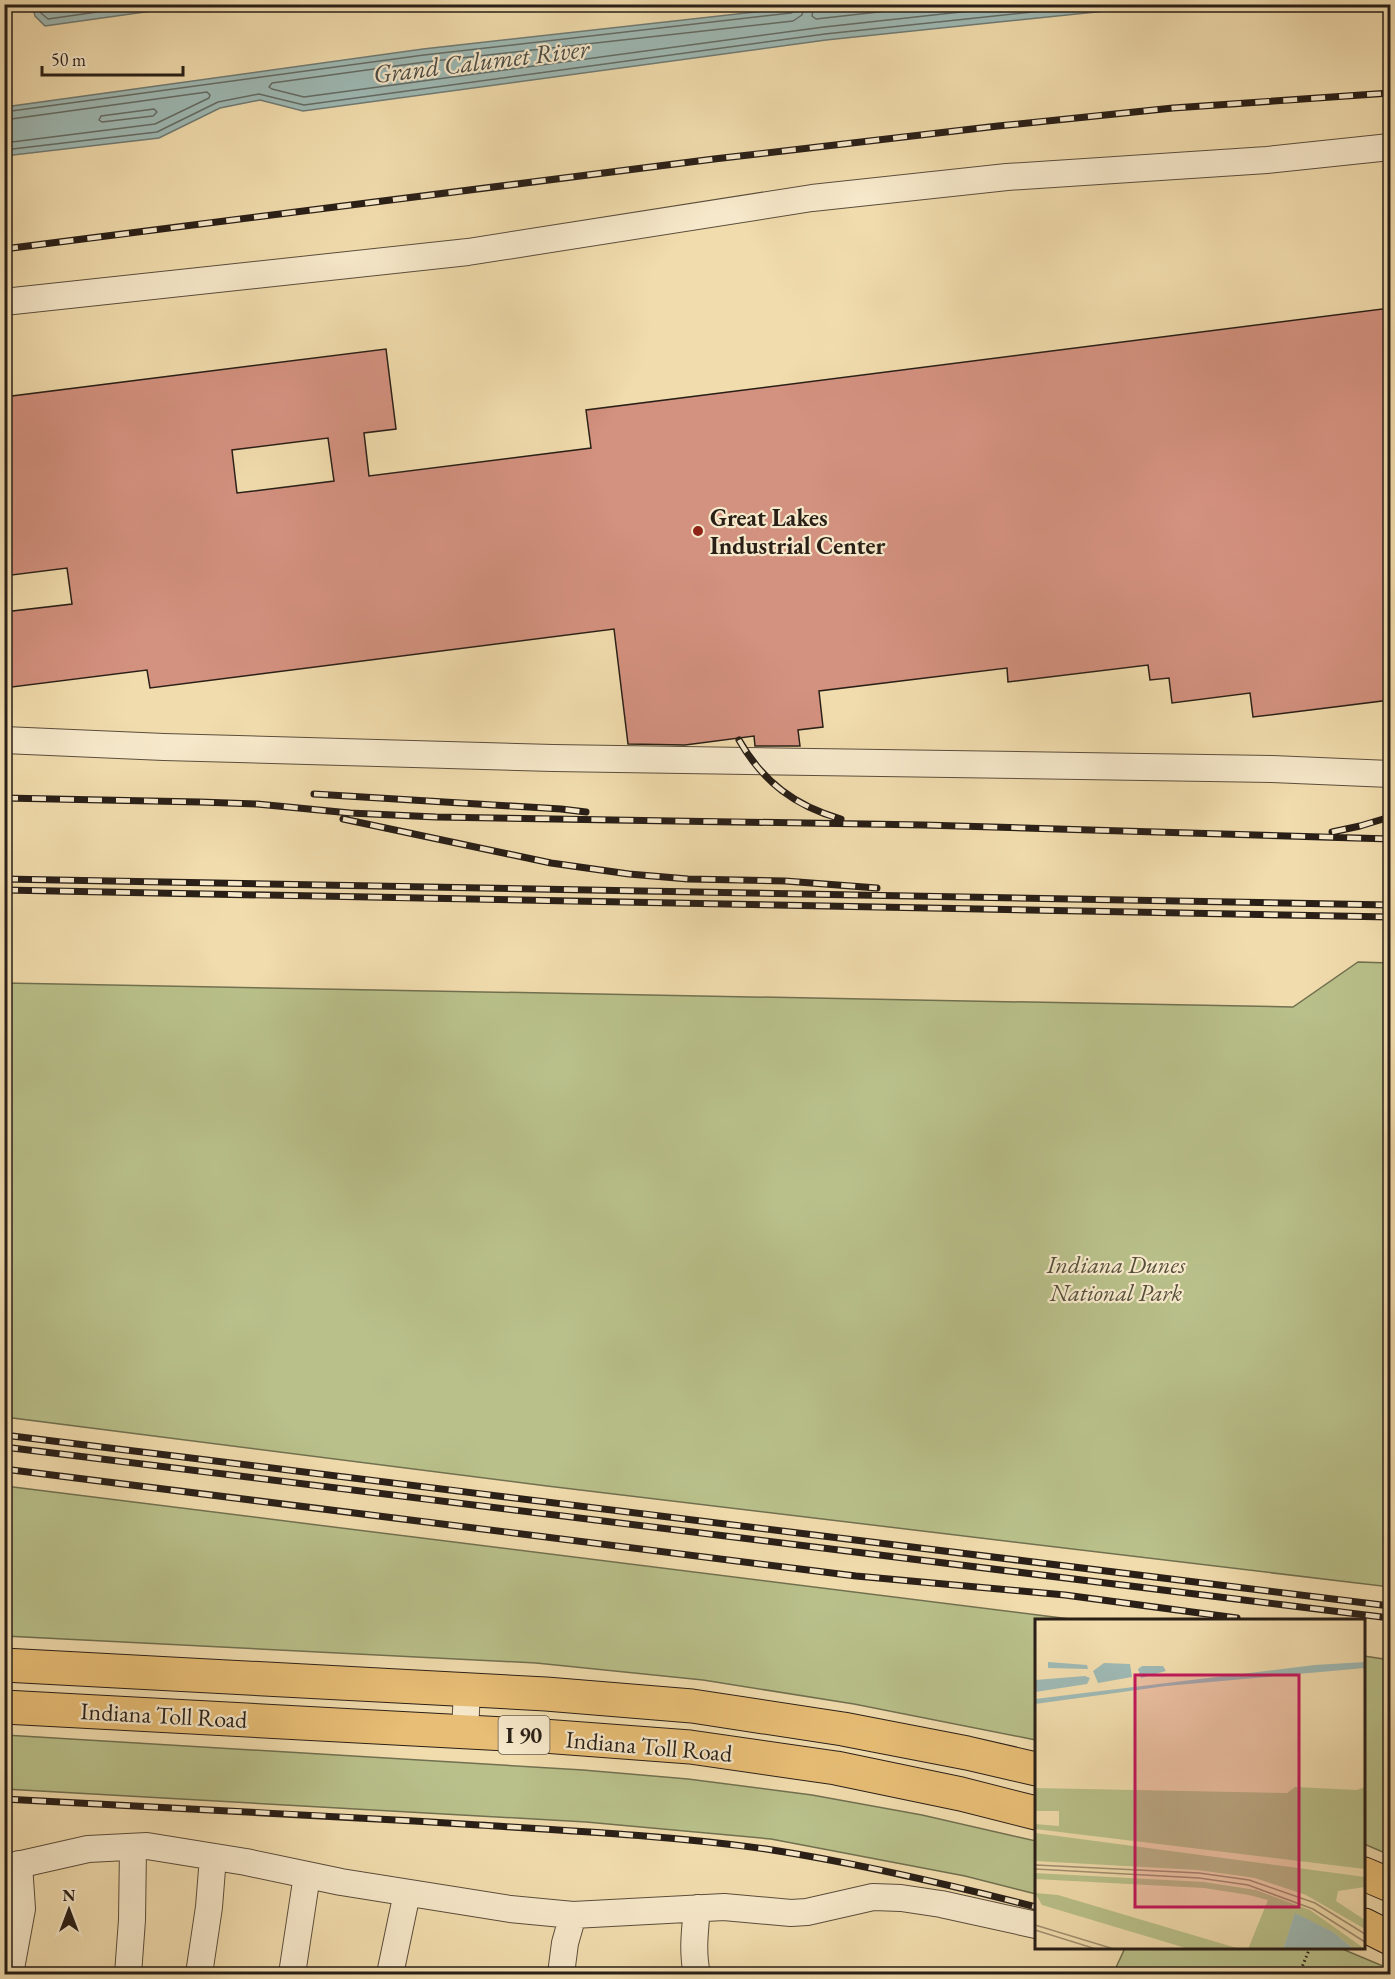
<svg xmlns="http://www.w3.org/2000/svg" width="1395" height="1979" font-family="'EB Garamond',serif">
	<rect width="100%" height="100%" fill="#f1dcad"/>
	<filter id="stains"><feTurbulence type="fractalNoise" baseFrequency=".00333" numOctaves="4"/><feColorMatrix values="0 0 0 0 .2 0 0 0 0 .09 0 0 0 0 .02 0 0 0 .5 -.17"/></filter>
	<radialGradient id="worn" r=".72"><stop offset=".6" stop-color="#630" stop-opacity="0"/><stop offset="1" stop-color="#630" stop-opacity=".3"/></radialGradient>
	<!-- green -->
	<path fill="#b9c08a" stroke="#717050" stroke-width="1.5" d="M1358 962 1390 963V1587L547 1486 5 1417V983L1293 1007Z
		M5 1486 1078 1620H1036V1740L854 1704 703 1680 536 1663 5 1636Z
		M1364 1656 1390 1660V1855L1364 1844Z
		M5 1735 583 1770 688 1779 812 1795 922 1815 1036 1841V1894L965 1876 771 1839 586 1822 5 1789Z
		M1125 1948H1340L1390 1969V1974H1113Z"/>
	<!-- water -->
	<path fill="#9eb9b4" stroke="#6f7b75" stroke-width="1.5" d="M32 5V4L195 5 45 26 35 16Z
		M817 5H1164L826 40 303 111 260 100 220 108 159 138 5 156V107L423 49Z"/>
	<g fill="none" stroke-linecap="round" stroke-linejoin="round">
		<!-- shore -->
		<path stroke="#646c66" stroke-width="1.5" d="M38 4 41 13 48 19 153 4
			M805 4 802 15 793 21 425 62 272 83 269 87 272 89 304 97 824 27 1035 4
			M814 4 812 16 816 19 949 4
			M154 109 157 112 153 116 102 122 99 120 101 116Z
			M4 112 424 55 791 13 796 10 798 4
			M4 120 207 92 210 95 209 98 155 124 4 143
			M4 150 157 132 218 102 259 94 304 105 825 34 1107 4"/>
	</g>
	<!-- building -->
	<path fill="#d3917f" stroke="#291f17" stroke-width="1.5" fill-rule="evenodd" d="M1390 308V700L1253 717 1250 693 1172 703 1169 678 1150 680 1148 665 1008 682 1007 668 819 691 823 727 798 730 800 746H755L754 736 685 745 628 744 614 629 150 688 147 670 4 688V612L72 604 67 568 4 576V397L386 349 396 429 364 433 369 476 591 448 586 410ZM328 438 334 481 237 493 232 450Z"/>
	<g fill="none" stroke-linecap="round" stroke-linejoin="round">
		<!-- minor casing -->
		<g stroke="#5b4e3c" stroke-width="28">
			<path id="minor" d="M4 302 468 252 812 198 1007 177 1267 160 1390 147
				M4 740 164 747 553 758 1272 769 1390 774
				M465 1732 467 1690
				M4 1868 88 1849 147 1846 246 1862 341 1882 510 1909 573 1915 724 1907 791 1913 807 1912 873 1897 901 1898 941 1904 1036 1925
				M10 1974 22 1909 19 1864
				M128 1974 132 1920 133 1847
				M199 1974 209 1907 213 1857
				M292 1974 307 1875
				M390 1974 407 1893
				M561 1974 565 1943 573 1915
				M697 1974C692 1952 695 1930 697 1908"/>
		</g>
		<!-- highway casing -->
		<g stroke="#291f17" stroke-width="35">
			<path id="highway" d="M4 1665 546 1694 692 1706 843 1729 967 1753 1036 1769
				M4 1707 543 1736 690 1747 836 1768 961 1794 1036 1813
				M1364 1874 1390 1885
				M1364 1925 1390 1938"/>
		</g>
		<!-- path -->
		<path stroke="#291f17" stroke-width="3" stroke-dasharray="1.5 3" stroke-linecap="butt" d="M1299 1974 1310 1948"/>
		<!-- minor -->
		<use href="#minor" stroke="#f6e8ca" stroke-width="26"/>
		<!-- highway -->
		<use href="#highway" stroke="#e8be76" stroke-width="33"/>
		<!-- rail casing -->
		<g stroke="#291f17" stroke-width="7">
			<path id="rail" d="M4 249 714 159 998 126 1173 108 1390 93
				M739 740C763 782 795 806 841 819
				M314 794 561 809 586 812
				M4 798 200 802 257 804 350 813 436 817 924 825 1390 839
				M343 819 551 863 629 874 688 879 785 881 877 888
				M1332 832 1360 826 1390 817
				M4 879 1390 905
				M4 890 1390 917
				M4 1435 1390 1606
				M4 1447 1390 1618
				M4 1469 856 1576 1065 1595 1237 1618
				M4 1799C163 1808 321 1815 479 1825 575 1831 671 1836 766 1849 857 1863 947 1884 1036 1907"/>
		</g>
		<!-- rail -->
		<use href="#rail" stroke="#f6e8ca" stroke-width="4.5" stroke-dasharray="14" stroke-linecap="butt"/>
	</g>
	<!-- markers -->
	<circle fill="#8f2418" stroke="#f6e8ca" stroke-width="2" cx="698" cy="531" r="6"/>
	<g text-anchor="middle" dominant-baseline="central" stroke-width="4.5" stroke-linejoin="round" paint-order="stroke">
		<!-- shield labels -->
		<rect fill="#f6e8ca" stroke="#665b4d" stroke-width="1.5" x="498.5" y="1716" width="51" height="38" rx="4.5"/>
		<g font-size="22" font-weight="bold" fill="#291f17">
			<text x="524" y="1735">I 90</text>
		</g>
		<!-- poi labels -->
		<g font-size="24" font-weight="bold" fill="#291f17" stroke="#f6e8ca" text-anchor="start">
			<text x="710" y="517">Great Lakes<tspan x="710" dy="28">Industrial Center</tspan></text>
		</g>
		<!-- park labels -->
		<g font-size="24" font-style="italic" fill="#544f3a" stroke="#f6e8ca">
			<text x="1116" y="1264">Indiana Dunes<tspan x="1116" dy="28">National Park</tspan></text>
		</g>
		<!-- street labels -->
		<g font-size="24" fill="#291f17" stroke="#f6e8ca">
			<text transform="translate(164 1715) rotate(3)">Indiana Toll Road</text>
			<text transform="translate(649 1746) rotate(5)">Indiana Toll Road</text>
		</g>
		<!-- water labels -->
		<g font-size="26" font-style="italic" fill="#4c4d46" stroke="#f6e8ca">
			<text transform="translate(481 61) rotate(-7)">Grand Calumet River</text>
		</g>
	</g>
	<!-- overview -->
	<g transform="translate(1035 1619)">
		<rect width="330" height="330" fill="#f1dcad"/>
		<path d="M260 168 322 171 330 168V250L0 210V205L24 207V192H0V169L252 174ZM0 214 330 258V268L303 272 301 282 330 301V310L271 276 220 259 163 251 0 242ZM0 254 169 263 221 271 275 291 330 330H319L298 313 260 295 248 330H213L233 281 214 276 169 269 0 260ZM0 274 23 276 205 330H154L7 286Z" fill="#b9c08a"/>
		<path d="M13 43 52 46 53 50 13 49ZM330 43V49L131 67 0 85V80L280 46ZM69 44 95 45 97 58 63 64 58 52ZM107 47H128L131 52 106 59 103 50ZM50 57 55 59 52 65 0 73V61ZM260 294 298 313 319 330H248Z" fill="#9eb9b4"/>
		<path fill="none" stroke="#a19071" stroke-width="1.5" d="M1 246 164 254 214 261 280 284 330 315M0 250 164 259 213 266 278 290 330 323M0 306 79 330M0 311 61 330"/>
		<path fill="#c2185b" fill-opacity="0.15" stroke="#c2185b" stroke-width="3" d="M100 56H264V288H100Z"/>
		<rect width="330" height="330" fill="none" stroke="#291f17" stroke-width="3"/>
	</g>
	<!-- margin -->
	<rect width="1395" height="1979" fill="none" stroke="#f1dcad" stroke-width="24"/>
	<rect x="6" y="6" width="1383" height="1967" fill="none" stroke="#291f17" stroke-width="3"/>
	<rect x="12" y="12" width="1371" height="1955" fill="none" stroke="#291f17" stroke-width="1.5"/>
	<!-- north arrow -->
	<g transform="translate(69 1910)" stroke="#f6e8ca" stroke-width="4.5" paint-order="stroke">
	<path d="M0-4.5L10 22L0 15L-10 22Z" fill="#291f17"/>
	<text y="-9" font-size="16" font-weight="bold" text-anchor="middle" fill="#291f17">N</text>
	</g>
	<!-- scale -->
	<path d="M42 66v9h141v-9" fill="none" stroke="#291f17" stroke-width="3"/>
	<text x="51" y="66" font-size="18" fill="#291f17" stroke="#f6e8ca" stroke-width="4.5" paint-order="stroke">50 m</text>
	<rect width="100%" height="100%" filter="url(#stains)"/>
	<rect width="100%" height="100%" fill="url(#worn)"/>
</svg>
